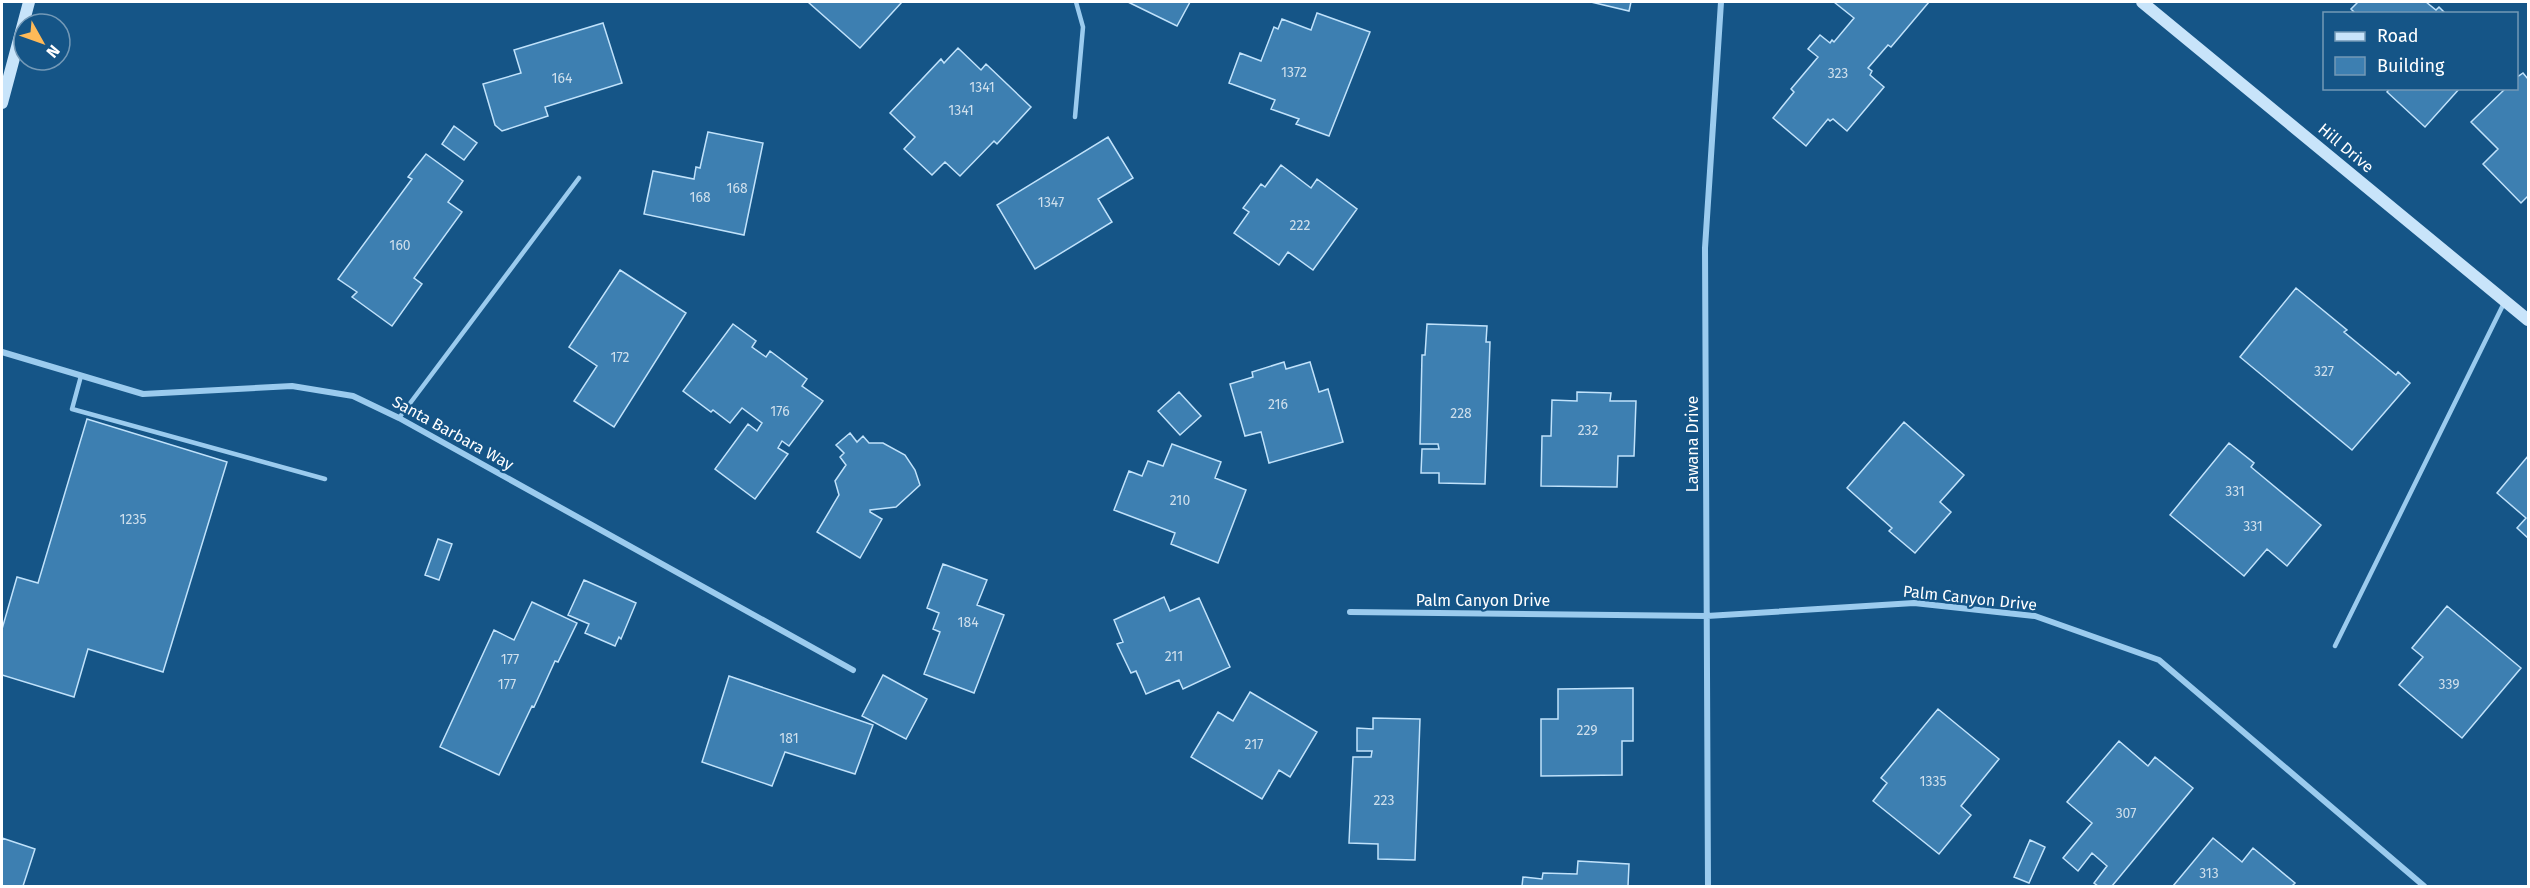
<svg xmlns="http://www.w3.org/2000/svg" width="2530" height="888" font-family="'Fira Sans',sans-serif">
	<rect width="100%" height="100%" fill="#155587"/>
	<!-- building -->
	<path fill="#3d7fb1" stroke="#c0e2fb" stroke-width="1.5" d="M808 2H902L860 48Z
		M1128 2H1190L1177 26Z
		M1591 2H1631L1629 11Z
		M1834 2H1929L1891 47 1888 45 1868 68 1872 71 1870 75 1884 87 1847 131 1833 119 1830 121 1828 119 1806 146 1773 118 1794 92 1791 89 1818 57 1808 49 1820 35 1830 43 1832 40 1834 42 1854 18Z
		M2358 2H2426L2436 10 2439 7 2446 14H2356L2351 9Z
		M1317 13 1370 32 1329 136 1296 124 1299 119 1271 109 1275 100 1229 83 1240 53 1261 61 1274 27 1278 29 1282 19 1311 30Z
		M603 23 622 83 545 107 548 116 502 131 495 125 483 84 521 73 514 50Z
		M958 48 981 70 986 64 1031 107 997 144 994 141 960 176 945 162 932 175 904 149 915 137 890 113 941 59 944 63Z
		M2523 73 2528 79V196L2521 203 2483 164 2498 149 2471 122 2506 88H2516V78Z
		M2390 88H2460L2425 127 2387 92Z
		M454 126 477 143 464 160 442 144Z
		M708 132 763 143 744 235 644 214 653 171 694 179 696 167 700 168Z
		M1108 137 1133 178 1098 199 1112 222 1035 269 997 205Z
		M426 154 463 181 448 202 462 212 414 278 422 284 392 326 352 297 357 292 338 279 412 179 408 177Z
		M1281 165 1311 188 1317 179 1357 209 1313 270 1288 252 1279 265 1234 233 1249 212 1243 208 1261 184 1265 187Z
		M620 270 686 313 614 427 574 401 597 366 569 347Z
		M2296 288 2347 330 2344 332 2396 375 2398 372 2410 383 2352 450 2240 357Z
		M733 324 756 341 752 347 766 357 770 351 807 379 802 386 823 401 789 446 782 441 778 448 788 454 755 499 715 469 748 424 757 431 762 423 742 408 730 423 713 410 711 412 683 391Z
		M1427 324 1487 326 1486 342H1490L1485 484 1439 483V473H1421L1422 449H1439L1438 444H1420L1422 355H1425Z
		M1284 362 1286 369 1310 362 1319 392 1328 389 1343 442 1269 463 1261 432 1245 436 1230 384 1253 377 1252 372Z
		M1179 392 1201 416 1180 435 1158 411Z
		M1577 392 1611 393 1610 401H1636L1634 456H1618L1617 487 1541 486 1542 436H1551L1552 400 1577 401Z
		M87 419 227 462 163 672 88 649 74 697 2 675V629L17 577 38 583Z
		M1904 422 1964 475 1940 502 1951 512 1915 553 1889 531 1892 528 1847 488Z
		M850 433 857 442 863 436 869 443H883L905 455 915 470 920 485 896 507 870 510V512L882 519 860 558 817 532 839 495 835 481 846 465 840 457 844 453 836 445Z
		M2229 443 2254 463 2251 467 2321 525 2287 566 2267 549 2244 576 2170 515Z
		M1172 444 1221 462 1215 478 1246 490 1218 563 1171 544 1175 533 1114 510 1129 471 1142 476 1148 461 1163 466Z
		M2528 456V538L2517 528 2526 518 2497 493Z
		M438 539 452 544 439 580 425 575Z
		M943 564 987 580 977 605 1004 615 974 693 924 674 940 632 933 629 939 613 927 608Z
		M584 580 636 603 621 639 619 637 615 646 585 633 589 624 568 615Z
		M1164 597 1170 611 1199 598 1230 667 1183 689 1179 680 1146 694 1136 671 1131 673 1117 644 1123 642 1114 620Z
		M532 602 577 623 558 662 555 661 534 707 532 706 499 775 440 747 494 630 514 640Z
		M2447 606 2521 668 2462 738 2399 685 2423 657 2412 648Z
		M883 675 927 699 906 739 862 716Z
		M729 676 873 725 855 774 785 752 772 786 702 762Z
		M1633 688V741H1622V775L1541 776V719H1558V689Z
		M1250 692 1317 732 1290 777 1279 770 1262 799 1191 757 1218 712 1233 721Z
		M1938 709 1999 759 1961 806 1971 815 1939 854 1873 801 1887 783 1881 778Z
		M1373 718 1420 719 1415 860 1378 859V844L1349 843 1353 757H1371L1372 751H1357V728L1373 729Z
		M2119 741 2148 766 2155 757 2193 788 2112 886H2098L2094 883 2107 866 2092 853 2078 871 2063 858 2092 823 2067 802Z
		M2 838 35 849 23 886H2Z
		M2213 838 2242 862 2253 848 2295 883 2292 886H2173Z
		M2030 840 2045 847 2029 883 2014 877Z
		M1578 861 1629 864 1628 886H1522L1523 877 1542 879 1543 873 1577 874Z"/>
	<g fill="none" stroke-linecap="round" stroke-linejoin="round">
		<!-- lane -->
		<path stroke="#9bcbee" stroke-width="4.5" d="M1075 117 1083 27 1076 2
			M81 376 72 409 325 479
			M399 418 579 178
			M2335 646 2505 301"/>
		<!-- street -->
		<path stroke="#9bcbee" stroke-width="6" d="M2 352 143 394 292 386 353 396 399 418 853 670
			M1350 612 1707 616 1914 603 2035 616 2159 660 2424 886
			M1708 886 1705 248 1721 2"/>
		<!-- secondary -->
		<path stroke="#c8e4fa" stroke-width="12" d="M2142 2 2528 320
			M2 103 29 2"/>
	</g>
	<g text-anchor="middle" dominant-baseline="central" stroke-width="4.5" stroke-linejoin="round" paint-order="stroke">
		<!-- number labels -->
		<g font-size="14" fill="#cedfec">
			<text x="1294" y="72">1372</text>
			<text x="1838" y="73">323</text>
			<text x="562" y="78">164</text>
			<text x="982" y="87">1341</text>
			<text x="961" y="110">1341</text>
			<text x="737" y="188">168</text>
			<text x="700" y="197">168</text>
			<text x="1051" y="202">1347</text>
			<text x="1300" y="225">222</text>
			<text x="400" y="245">160</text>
			<text x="620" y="357">172</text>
			<text x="2324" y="371">327</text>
			<text x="1278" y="404">216</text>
			<text x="780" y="411">176</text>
			<text x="1461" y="413">228</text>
			<text x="1588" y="430">232</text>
			<text x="2235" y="491">331</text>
			<text x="1180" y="500">210</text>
			<text x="133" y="519">1235</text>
			<text x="2253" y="526">331</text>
			<text x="968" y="622">184</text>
			<text x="1174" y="656">211</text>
			<text x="510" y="659">177</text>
			<text x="507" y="684">177</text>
			<text x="2449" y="684">339</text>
			<text x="1587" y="730">229</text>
			<text x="789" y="738">181</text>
			<text x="1254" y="744">217</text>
			<text x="1933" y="781">1335</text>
			<text x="1384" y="800">223</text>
			<text x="2126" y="813">307</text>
			<text x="2209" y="873">313</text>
		</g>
		<!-- street labels -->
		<g font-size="16" fill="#fff" stroke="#155587">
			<text transform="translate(2346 148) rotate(40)">Hill Drive</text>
			<text transform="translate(453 433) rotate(29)">Santa Barbara Way</text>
			<text transform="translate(1692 444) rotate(-90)">Lawana Drive</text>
			<text transform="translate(1970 598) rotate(6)">Palm Canyon Drive</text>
			<text x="1483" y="600">Palm Canyon Drive</text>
		</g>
	</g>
	<!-- border -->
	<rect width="2530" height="888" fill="none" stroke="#ffffff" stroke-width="6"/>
	<!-- legend -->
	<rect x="2323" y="12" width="195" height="78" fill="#155587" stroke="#7399b7" stroke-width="1.5"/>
	<rect x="2335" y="32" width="30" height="9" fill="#c8e4fa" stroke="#7399b7" stroke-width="1.5"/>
	<text x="2377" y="42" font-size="18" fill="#ffffff">Road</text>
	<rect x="2335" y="57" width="30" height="18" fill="#3d7fb1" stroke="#7399b7" stroke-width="1.5"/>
	<text x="2377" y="72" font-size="18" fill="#ffffff">Building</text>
	<!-- north arrow -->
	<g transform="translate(42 42) rotate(130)"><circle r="28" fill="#155587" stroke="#7399b7" stroke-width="1.5"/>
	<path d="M0-4.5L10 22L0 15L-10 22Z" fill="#ffba58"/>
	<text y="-9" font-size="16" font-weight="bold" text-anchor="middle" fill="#ffffff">N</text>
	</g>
</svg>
